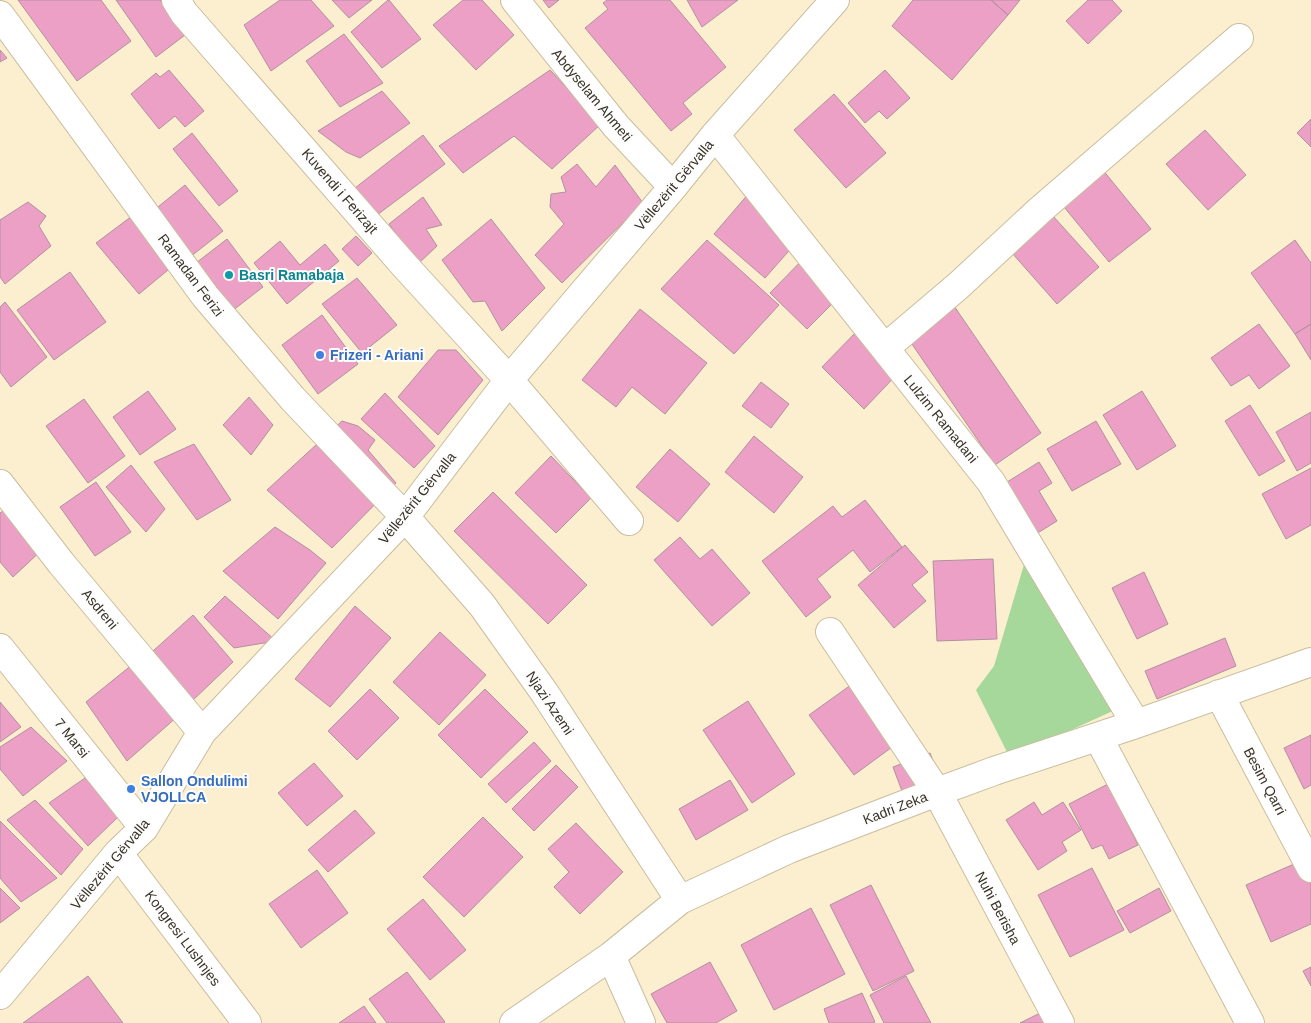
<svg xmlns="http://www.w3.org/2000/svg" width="1311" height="1023" font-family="Arial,sans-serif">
	<rect width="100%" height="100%" fill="#fbefcf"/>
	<!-- green -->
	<path fill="#a5d89a" d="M1028 551 1117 709 1010 758 976 690 994 666Z"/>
	<!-- building -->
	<path fill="#eda0c5" stroke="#b1909f" d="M18 0H101L131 41 77 81Z
		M116 0H160L185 35 156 57Z
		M280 0H311L334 26 271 71 244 25Z
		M332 0H372L349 18Z
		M388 0H389L421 39 382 68 351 32Z
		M463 0H482L514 35 476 70 433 25Z
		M543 0H559L549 8Z
		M607 0H670L726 67 683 103 692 114 671 131 585 28 608 9 603 3Z
		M687 0H738L702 27Z
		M913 0H991L1008 15 952 80 892 26Z
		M991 0H1020L1008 15Z
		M1088 0H1112L1122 11 1088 44 1066 21Z
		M344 34 383 83 340 107 306 61Z
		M0 50 7 58 0 62Z
		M169 70 204 111 185 127 175 116 159 129 131 94 156 73 160 77Z
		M550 70 601 124 552 169 514 136 463 173 439 146Z
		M885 70 910 98 887 119 879 111 865 123 848 103Z
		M382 91 410 123 360 158 346 152 318 131Z
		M834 94 886 153 846 188 794 130Z
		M1311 119V147L1297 133Z
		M1205 130 1246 175 1208 210 1166 164Z
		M192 133 238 191 219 206 173 149Z
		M423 135 445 164 377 215 355 188Z
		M577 164 596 187 615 165 643 203 562 283 535 255 564 224 550 207 551 194 566 192 561 177Z
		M1102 169 1151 229 1109 262 1060 202Z
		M185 185 223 231 190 257 153 211Z
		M750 192 802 236 765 278 714 234Z
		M423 197 442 225 426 229 437 246 417 265 389 224Z
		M28 202 46 216 39 226 51 246 5 284 0 277V220Z
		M132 216 174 265 139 294 96 243Z
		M1053 216 1099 267 1057 304 1012 253Z
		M491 219 545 288 502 331 485 301 473 302 442 260Z
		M356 236 372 253 358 266 342 249Z
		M227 239 263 287 232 311 196 263Z
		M707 240 779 305 734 354 661 289Z
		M1295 240 1311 263V324L1295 334 1251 273Z
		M280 241 300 265 325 244 339 261 287 304 254 263Z
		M810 252 848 288 807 329 770 293Z
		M70 272 106 322 54 360 17 310Z
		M357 278 397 325 362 353 322 304Z
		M5 302 47 357 11 387 0 372V307Z
		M952 303 1041 433 995 465 905 334Z
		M640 309 707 363 665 414 632 387 616 407 582 380Z
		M322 315 358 364 318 394 282 345Z
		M1259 324 1290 366 1259 389 1249 375 1231 386 1211 358Z
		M1311 324V360L1295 334Z
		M860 328 902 369 864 409 822 367Z
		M438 350H456L483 380 438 435 398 397Z
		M761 382 789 404 771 428 742 406Z
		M148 391 176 429 140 455 113 417Z
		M1142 391 1176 446 1137 470 1103 415Z
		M385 393 435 446 414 468 361 419Z
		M249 397 273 425 251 455 223 425Z
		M84 399 125 456 88 483 46 426Z
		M1250 405 1285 461 1259 476 1225 421Z
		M1311 412V463L1297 471 1276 432Z
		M342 421 358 426 375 440 368 450 396 483 332 548 267 490Z
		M1096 421 1121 464 1072 491 1047 449Z
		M754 436 803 477 774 513 725 472Z
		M194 444 231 500 197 520 154 462Z
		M670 449 710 484 678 522 636 487Z
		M551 456 591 498 556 533 515 493Z
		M1039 462 1052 483 1039 491 1057 521 1036 534 1004 484Z
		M131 465 165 509 146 532 106 487Z
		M1311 468V525L1286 539 1262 494Z
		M96 482 131 532 95 556 60 507Z
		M493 492 587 585 548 624 454 531Z
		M865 500 902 547 870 572 853 550 817 579 831 597 806 617 762 561 833 506 842 517Z
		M9 507 44 548 13 577 0 562V513Z
		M275 527 310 550 326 563 278 619 223 571Z
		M680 537 700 559 712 549 750 593 712 626 654 560Z
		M905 545 928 572 912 585 926 601 894 628 858 585Z
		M993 559 997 639 937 641 933 561Z
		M1144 572 1168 624 1137 639 1112 588Z
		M225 596 276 641 234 648 204 617Z
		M355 606 391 638 330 707 295 679Z
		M193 615 233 662 191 702 153 651Z
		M440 632 486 675 439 725 393 682Z
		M1225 638 1236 666 1157 699 1145 671Z
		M133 664 178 716 127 761 86 702Z
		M855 682 899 742 854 775 809 715Z
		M370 689 399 718 357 760 328 731Z
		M485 689 528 732 481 778 438 735Z
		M748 701 795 774 752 803 703 730Z
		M0 702 21 727 0 742Z
		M31 727 67 761 23 796 0 769V747Z
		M1311 735V785L1304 789 1284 748Z
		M534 742 551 761 506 803 488 784Z
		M930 753 940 778 902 791 893 767Z
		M314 763 343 796 307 826 278 793Z
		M556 765 578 787 534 831 512 809Z
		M85 778 120 815 88 846 49 803Z
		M730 780 748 810 696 840 679 809Z
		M1108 784 1138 845 1109 859 1102 845 1092 849 1069 804Z
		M35 800 83 849 61 875 7 820Z
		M1034 802 1042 815 1063 802 1081 830 1062 842 1067 851 1038 870 1006 820Z
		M355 810 375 833 328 872 308 850Z
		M483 817 523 857 464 917 423 877Z
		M0 821 57 878 21 902 0 878Z
		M576 823 623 872 580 914 554 887 569 872 548 849Z
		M1301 861 1311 883V924L1271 942 1246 885Z
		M1092 868 1124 930 1070 957 1038 895Z
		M317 870 348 913 301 948 269 904Z
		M871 885 914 971 873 991 830 905Z
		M0 888 20 908 0 923Z
		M1159 888 1171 911 1130 933 1117 911Z
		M423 899 466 950 430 980 387 929Z
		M811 908 845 974 774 1010 741 945Z
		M710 962 737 1011 716 1023H667L651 994Z
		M1311 967V986L1303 971Z
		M407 972 445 1022 443 1023H387L369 999Z
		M88 976 123 1023H23Z
		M906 976 931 1023H884L870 995Z
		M862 993 875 1022 872 1023H829L824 1009Z
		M364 1006 376 1023H339Z
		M1040 1013 1045 1023H1020Z"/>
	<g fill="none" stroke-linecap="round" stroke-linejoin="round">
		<!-- minor casing -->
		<g stroke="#c8bd9e" stroke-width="30">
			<path id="minor" d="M176 0 184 13 404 265 509 380 629 521
				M515 0 616 126 673 187
				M0 15 205 296 293 399 405 517 482 605 544 692 680 900
				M715 135 991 482 1136 724
				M885 348 958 286 1040 210 1239 38
				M0 484 61 563 202 732
				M830 632 937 792 1060 1023
				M0 648 144 828
				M1219 694 1311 868
				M1098 737 1250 1023
				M118 853 247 1023
				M611 956 641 1023
				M0 995 118 853 144 828 202 732 405 517 509 380 673 187 715 135 835 0
				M514 1023 611 956 680 900 789 849 937 792 994 771 1136 724 1311 662"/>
		</g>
		<!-- minor -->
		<use href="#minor" stroke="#fff" stroke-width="28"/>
	</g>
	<!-- markers -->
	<circle fill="#0f9aa8" stroke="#fdfdfd" stroke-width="2" cx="229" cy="275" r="5"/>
	<g fill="#3f7fe0" stroke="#fdfdfd" stroke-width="2">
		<circle cx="320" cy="355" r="5"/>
		<circle cx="131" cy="789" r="5"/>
	</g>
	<g text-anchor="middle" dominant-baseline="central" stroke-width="4" stroke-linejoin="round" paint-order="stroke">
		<!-- street labels -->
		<g font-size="14" fill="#383327" stroke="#fdfdfd">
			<text transform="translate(592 95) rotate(50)">Abdyselam Ahmeti</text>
			<text transform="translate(674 185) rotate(-50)">Vëllezërit Gërvalla</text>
			<text transform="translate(340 191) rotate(49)">Kuvendi i Ferizajt</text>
			<text transform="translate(191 275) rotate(53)">Ramadan Ferizi</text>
			<text transform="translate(941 419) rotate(51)">Lulzim Ramadani</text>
			<text transform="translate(417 498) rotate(-51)">Vëllezërit Gërvalla</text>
			<text transform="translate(100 609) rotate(50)">Asdreni</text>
			<text transform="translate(550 703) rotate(56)">Njazi Azemi</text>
			<text transform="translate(72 738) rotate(51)">7 Marsi</text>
			<text transform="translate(1265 781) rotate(62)">Besim Qarri</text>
			<text transform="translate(895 808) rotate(-21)">Kadri Zeka</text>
			<text transform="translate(110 864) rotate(-50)">Vëllezërit Gërvalla</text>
			<text transform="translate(998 908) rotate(62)">Nuhi Berisha</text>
			<text transform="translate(183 938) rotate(53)">Kongresi Lushnjes</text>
		</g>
		<!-- culture labels -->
		<g font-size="14" font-weight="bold" fill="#0d838f" stroke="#fdfdfd" text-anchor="start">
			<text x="239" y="275">Basri Ramabaja</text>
		</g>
		<!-- shop labels -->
		<g font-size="14" font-weight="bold" fill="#366cbe" stroke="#fdfdfd" text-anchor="start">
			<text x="330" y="355">Frizeri - Ariani</text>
			<text x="141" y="781">Sallon Ondulimi<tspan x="141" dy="16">VJOLLCA</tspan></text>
		</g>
	</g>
</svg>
